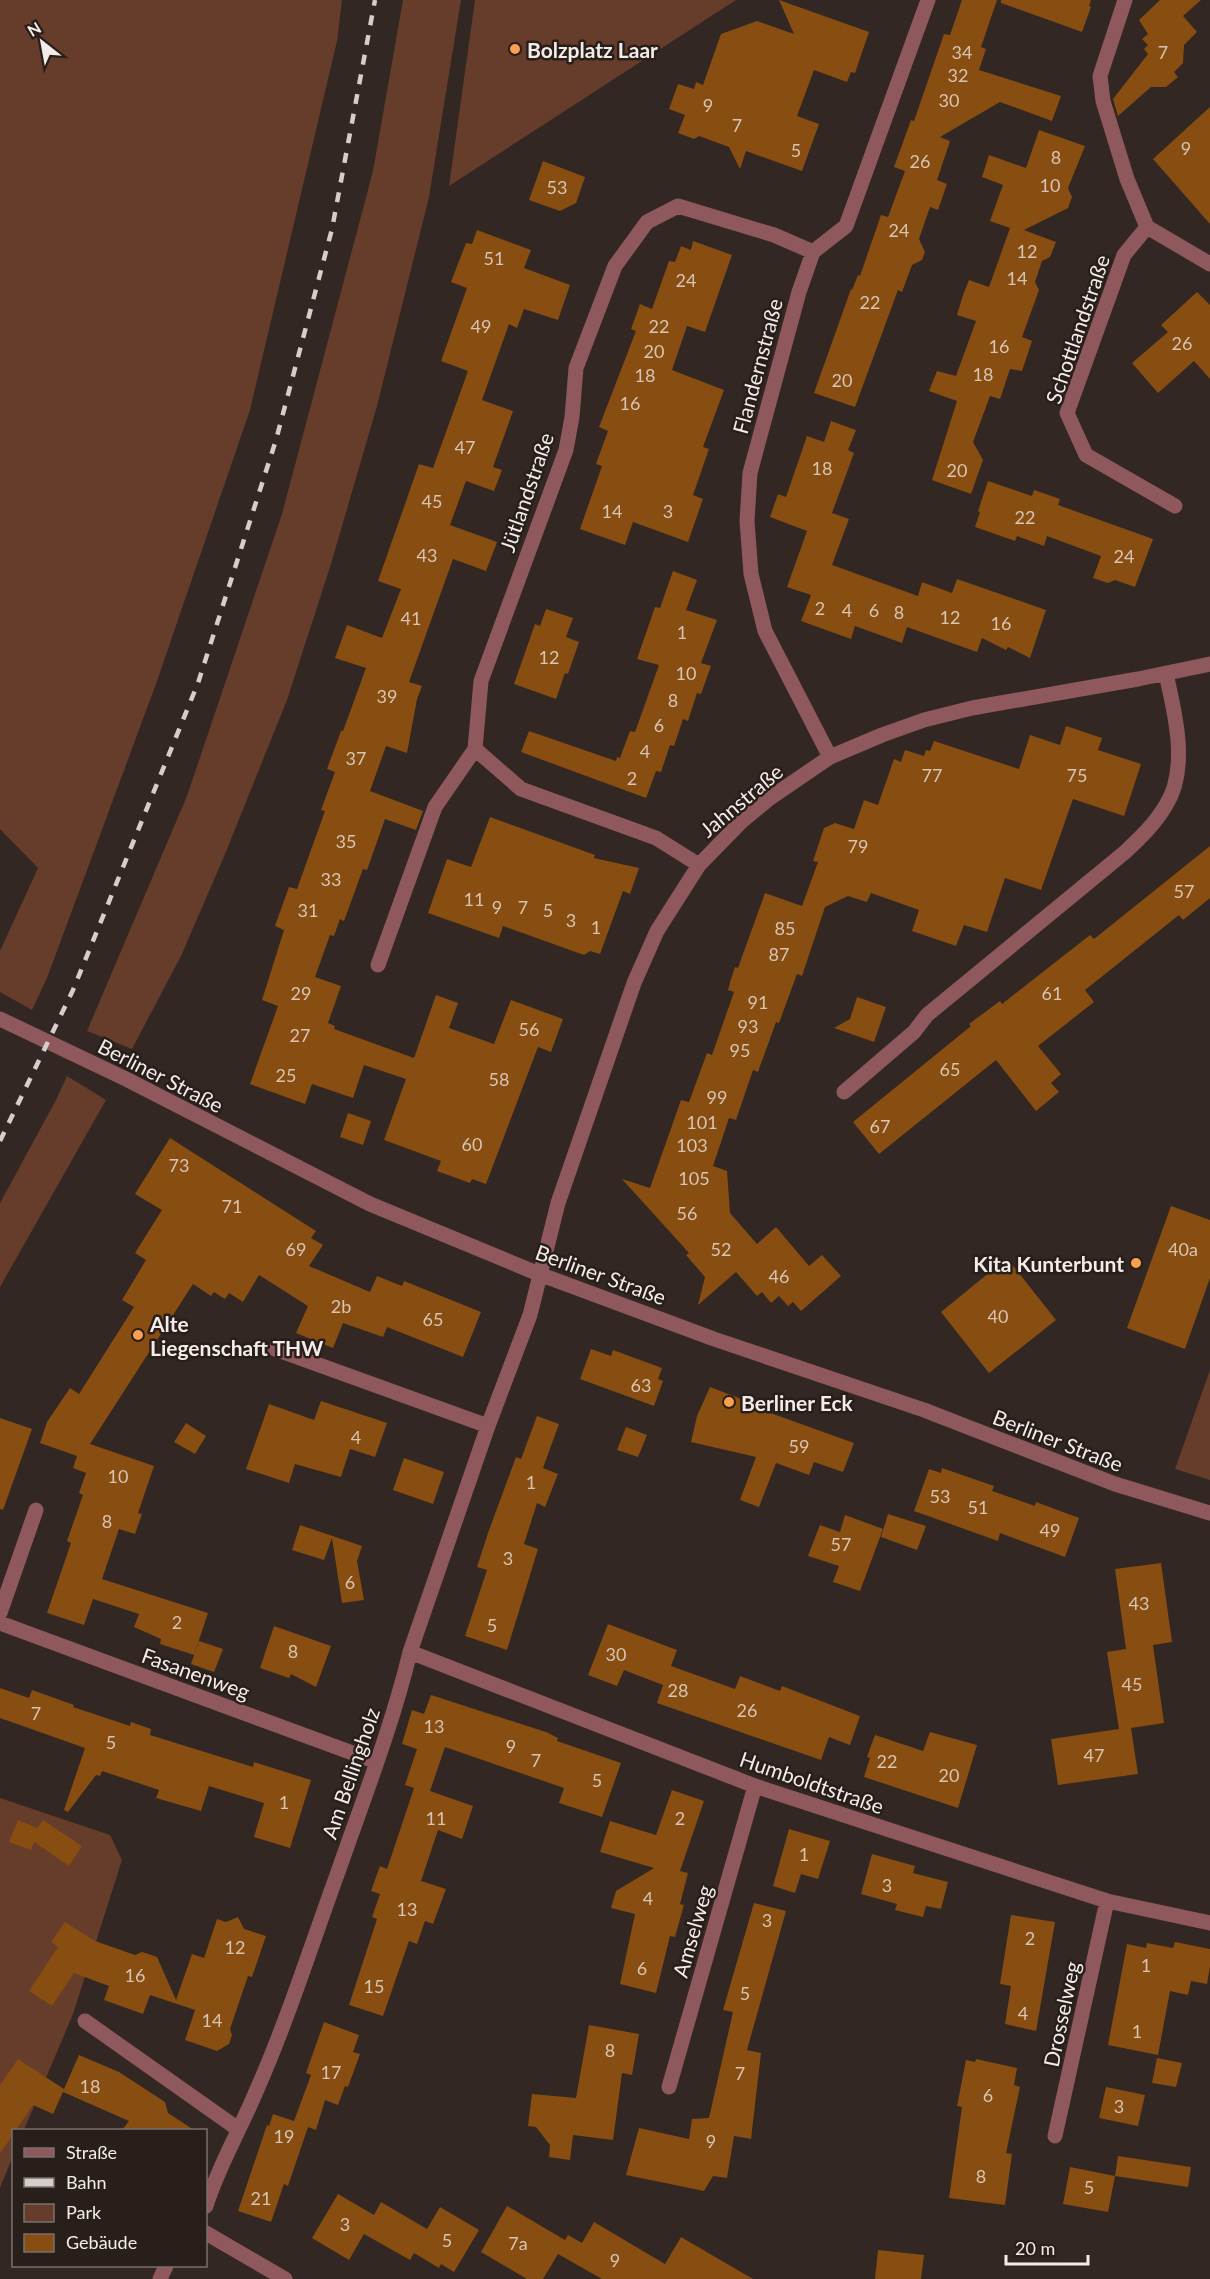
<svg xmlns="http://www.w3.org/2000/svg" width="1210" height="2279" font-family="Lato,sans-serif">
	<rect width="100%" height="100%" fill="#322723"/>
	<!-- green -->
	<path fill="#663c2a" d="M0 0H342L337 41 250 410 156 684 47 978 32 1010 0 992V951L38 868 0 829Z
		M403 0H461L429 197 377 406 331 564 287 700 223 859 181 956 132 1049 87 1031 187 796 282 514 373 171Z
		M475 0H736L449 186Z
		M67 1076 106 1100 0 1287V1203L56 1100Z
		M1210 1370V1480L1175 1469Z
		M0 1798 110 1835 122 1860 73 2014 24 2130H14L13 2156 0 2188Z"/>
	<!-- building -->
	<path fill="#874d11" d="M779 0 869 32 855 73 851 72 847 82 814 70 797 116 819 124 802 171 746 151 740 169 729 147 699 136 694 139 678 133 685 115 669 109 678 84 694 89 696 82 703 85 721 34 757 21 794 34Z
		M962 0H997L981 47 986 49 979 70 1061 96 1052 121 1000 102 940 137 950 141 937 180 947 184 938 210 930 207 919 239 925 252 922 260 912 265 902 292 898 290 855 407 814 393 851 289 852 290 858 275 860 276 881 215 888 217 905 171 894 167 911 120 914 121 944 34 950 35Z
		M1001 0H1091L1089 6 1091 7 1082 32 1001 3Z
		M1160 0H1201L1183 16 1197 32 1184 45 1183 63 1174 72 1178 77 1166 87H1151L1118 116 1113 99 1148 54 1144 49 1148 45 1142 39 1148 34 1139 20Z
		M1210 107V224L1153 159Z
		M1039 130 1085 146 1068 188 1072 197 1068 208 1024 230 1056 242 1050 257 1042 261 1035 282 1039 290 1022 337 1032 341 1022 371 1010 369 1000 399 990 396 973 442 983 460 971 494 932 480 957 401 929 391 937 371 956 376 976 321 957 315 963 295 969 280 989 287 1010 228 990 221 1003 185 982 177 989 155 1026 168Z
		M543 161 585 177 576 203 560 211 529 200Z
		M477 230 531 250 524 268 570 285 558 320 524 309 517 328 509 324 482 400 513 411 493 467 502 470 494 491 466 481 450 525 497 542 486 571 453 559 409 682 422 686 417 699 407 753 386 746 370 791 423 811 416 830 385 819 367 870 363 869 344 921 340 919 334 936 330 935 315 977 341 986 328 1023 335 1026 334 1029 414 1058 436 995 458 1003 449 1028 494 1044 511 1000 563 1019 551 1052 538 1047 486 1184 472 1179 470 1183 437 1171 441 1161 384 1140 406 1079 364 1065 353 1098 312 1084 305 1104 250 1084 278 1006 262 1000 284 930 275 926 289 887 297 889 325 811 321 810 335 772 327 769 341 731H343L366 668 335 658 347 625 382 638 401 589 378 581 419 464 433 468 468 371 441 361 467 288 451 282 466 243 472 244Z
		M693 241 732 255 705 332 687 326 672 370 724 390 703 447 709 449 693 495 703 499 688 542 633 522 625 545 580 529 602 466 596 464 608 431 599 427 636 331 631 329 640 304 652 309 669 261 675 262 681 246 691 250Z
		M1197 292 1210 305V379L1194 361 1158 393 1132 363 1168 332 1161 325Z
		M831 421 856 430 848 450 854 453 832 513 849 519 832 565 918 596 922 582 952 593 957 579 1046 610 1030 658 1008 647 1006 650 982 638 977 652 907 627 902 643 855 626 851 639 801 621 811 595 787 587 807 531 770 517 778 494 786 497 807 436 824 442Z
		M988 481 1032 496 1034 490 1060 499 1058 505 1153 539 1135 587 1115 580 1108 583 1093 578 1101 556 1047 536 1044 546 1017 536 1015 541 975 527 980 512 978 511Z
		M673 571 697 580 686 610 717 620 701 663 711 666 701 694 697 693 688 721 683 719 674 746 670 745 661 772 656 771 646 798 521 752 529 731 616 761 617 757 620 758 630 731 635 732 659 665 637 659 655 607 660 608Z
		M546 609 573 618 566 637 579 642 568 674 565 673 556 699 514 684 535 624 540 626Z
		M1066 726 1102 738 1098 750 1141 764 1124 816 1073 799 1041 890 1005 878 987 932 964 925 956 946 912 931 919 910 871 893 867 902 848 896 825 907 802 976 797 974 779 1023 776 1022 758 1072 753 1070 736 1120 729 1118 713 1166 727 1171 730 1213 757 1244 776 1227 809 1266 822 1255 841 1276 801 1311 793 1302 788 1306 779 1296 771 1303 762 1292 757 1296 736 1272 698 1305 705 1277 686 1255 689 1253 622 1179 650 1188 681 1100 689 1102 707 1053 712 1055 734 992 728 990 731 979 735 967 738 968 765 893 802 906 818 862 813 861 824 828 835 823 854 829 864 800 878 805 894 759 901 762 905 750 924 756 926 750 930 751 934 741 1019 769 1030 735 1060 745Z
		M490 817 595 855 594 858 639 868 630 894 623 891 600 954 590 951 584 955 503 926 499 938 428 913 447 859 471 867Z
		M1210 846V898L1183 920 1179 915 1085 990 1094 1002 1038 1046 1061 1074 1051 1083 1059 1092 1036 1111 996 1060 879 1154 853 1122 971 1026 969 1024 1000 1001 1002 1004 1090 935 1094 939Z
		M857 997 886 1007 874 1042 834 1028 850 1019Z
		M348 1113 371 1121 363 1145 340 1137Z
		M170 1138 316 1231 311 1238 323 1245 309 1266 370 1292 377 1276 402 1286 404 1281 481 1312 463 1357 387 1327 383 1337 343 1323 333 1348 296 1333 308 1306 259 1275 243 1302 229 1293 225 1299 214 1292 211 1296 193 1284 90 1444 154 1466 138 1513 142 1514 135 1534 119 1529 102 1579 208 1613 194 1655 160 1644 161 1639 134 1627 139 1614 93 1599 84 1625 47 1613 71 1543 67 1541 83 1495 79 1493 86 1473 73 1468 77 1456 40 1443 47 1422 70 1388 79 1394 134 1307 122 1300 146 1260 135 1253 162 1210 135 1194Z
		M1171 1206 1210 1220V1278L1185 1349 1127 1328Z
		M1007 1258 1056 1320 989 1373 941 1312Z
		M591 1349 611 1356 613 1350 662 1368 658 1379 663 1381 654 1406 580 1379Z
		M710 1387 754 1404V1407L854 1443 843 1472 814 1462 809 1475 776 1463 759 1507 740 1500 756 1457 691 1442 697 1416Z
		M321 1401 387 1423 375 1457 350 1449 341 1477 295 1464 289 1483 246 1469 269 1404 314 1420Z
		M537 1416 559 1424 543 1468 558 1474 545 1507 537 1503 524 1544 538 1549 507 1650 465 1636 487 1570 477 1567 488 1533 516 1457 521 1459Z
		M0 1418 32 1429 3 1510 0 1509Z
		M186 1423 206 1436 195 1454 174 1442Z
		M626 1427 647 1435 638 1457 617 1450Z
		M404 1458 444 1472 433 1504 393 1490Z
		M942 1468 994 1486 992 1491 1035 1506 1036 1502 1079 1518 1065 1557 1000 1533 998 1541 914 1511 929 1469 941 1473Z
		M888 1514 926 1526 917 1550 881 1537Z
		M845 1515 883 1529 860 1591 833 1582 839 1566 808 1556 820 1525 840 1532Z
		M300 1525 362 1546 357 1561 364 1600 342 1603 332 1538 324 1560 292 1550Z
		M1161 1563 1172 1642 1153 1645 1164 1723 1131 1728 1138 1774 1058 1785 1051 1739 1119 1729 1107 1652 1126 1649 1115 1569Z
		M608 1624 677 1650 671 1666 735 1689 740 1676 780 1691 782 1686 860 1716 850 1745 829 1737 821 1760 657 1703 663 1685 624 1670 617 1686 588 1675Z
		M274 1626 331 1646 316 1687 291 1674 289 1678 260 1668Z
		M199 1641 223 1649 214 1672 191 1664Z
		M0 1688 29 1698 32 1690 74 1705 73 1707 130 1726 131 1722 151 1729 150 1735 253 1767 254 1762 311 1780 290 1848 254 1837 264 1803 209 1786 201 1811 156 1798 159 1790 102 1771 100 1776 96 1775 68 1812 64 1810 85 1748 0 1718Z
		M431 1695 546 1732 558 1738 557 1741 621 1763 602 1817 559 1803 564 1788 445 1747 430 1791 473 1806 462 1839 438 1830 421 1881 446 1889 433 1924 425 1921 417 1944 409 1941 383 2016 349 2005 377 1919 372 1917 380 1894 371 1891 380 1866 387 1869 414 1788 405 1785 417 1749 402 1744 412 1710 424 1714Z
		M930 1732 977 1745 958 1808 864 1777 870 1758 867 1757 875 1735 923 1751Z
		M672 1790 704 1801 680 1871 688 1873 680 1904 684 1905 675 1937 670 1936 656 1993 620 1984 635 1914 611 1908 616 1891 654 1868 600 1852 610 1821 656 1835Z
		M18 1820 37 1828 43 1820 82 1846 69 1866 34 1842 31 1850 9 1842Z
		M789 1829 830 1841 818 1879 801 1874 795 1893 773 1886Z
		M872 1854 915 1866 913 1873 948 1882 941 1909 926 1906 923 1917 895 1910 897 1904 861 1894Z
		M754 1903 786 1911 747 2050 761 2053 751 2139 734 2136 727 2178 713 2176 704 2191 626 2175 639 2128 689 2139 692 2119 709 2118 733 2012 723 2010Z
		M1011 1915 1055 1922 1036 2031 1005 2024 1011 1986 1000 1984Z
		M238 1917 244 1929 266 1936 252 1977 248 1976 230 2029 232 2035 229 2044 217 2051 185 2040 195 2010 150 1995 143 2014 104 2000 109 1986 74 1973 52 2006 29 1991 58 1947 51 1942 65 1922 95 1941 135 1955 142 1952 157 1957 176 2000 192 1954 204 1958 217 1919 226 1922Z
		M1175 1942 1210 1949V1967L1207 1984 1191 1981 1188 1995 1170 1991 1158 2055 1108 2045 1127 1944 1146 1948 1147 1943 1173 1948Z
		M324 2022 359 2035 353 2052 360 2054 348 2087 345 2086 338 2105 325 2100 316 2130 308 2127 288 2186 284 2184 271 2222 238 2211 267 2125 269 2126 273 2114 294 2121 311 2075 306 2073Z
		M589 2025 639 2034 632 2075 622 2073 613 2140 573 2135 570 2160 549 2157 550 2145 536 2127 528 2126 532 2094 576 2098Z
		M79 2055 119 2072 165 2102 168 2113 194 2130H122L129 2121 63 2092 53 2114 33 2105 16 2130H14V2134L0 2153V2085L18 2059 64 2089Z
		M1157 2058 1182 2063 1176 2087 1152 2083Z
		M976 2059 1017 2068 1014 2085 1020 2087 1006 2153 1012 2154 1005 2205 949 2198 962 2107 957 2106 966 2060 975 2062Z
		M1106 2087 1145 2095 1138 2126 1099 2118Z
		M1118 2156 1191 2167 1188 2187 1115 2176Z
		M1070 2167 1115 2176 1108 2212 1063 2204Z
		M338 2194 374 2215 381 2202 427 2229 440 2207 479 2230 454 2272 441 2264 439 2268 414 2253 410 2260 364 2234 349 2260 312 2238Z
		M507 2206 565 2240 568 2235 582 2243 594 2222 665 2264 681 2237 753 2279H602L558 2254 543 2279H527L481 2252Z
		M878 2250 924 2255 921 2279H875Z"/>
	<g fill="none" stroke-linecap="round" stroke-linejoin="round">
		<!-- minor -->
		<path stroke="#8f585c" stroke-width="15" d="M1125 0 1100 76 1103 101 1127 179 1147 227 1210 264
			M1147 227 1124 255 1067 413 1086 455 1175 506
			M475 749 521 789 656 838 699 865
			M830 757 765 631 751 574 747 521 750 473 799 292 813 252 846 226 928 0
			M378 965 435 807 475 749 481 681 566 450 572 417 576 368 615 266 647 222 678 206 774 235 813 252
			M0 1019 126 1079 370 1204 539 1274 714 1339 924 1410 1115 1484 1210 1513
			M844 1092 914 1032 927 1015 1124 853C1140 838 1155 824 1166 805 1189 769 1175 713 1166 674
			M275 1349 488 1426
			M0 1613 36 1510
			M0 1623 377 1762
			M410 1652 755 1786 1107 1901 1210 1923
			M85 2021 238 2129
			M669 2087 755 1786
			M1055 2136 1107 1901
			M206 2206C218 2167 239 2132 255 2094 287 2022 311 1946 338 1872 363 1800 392 1727 410 1652L488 1426 530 1315 558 1203 634 983 657 931 699 865 742 821 770 798 830 757 882 735 924 720 972 708 1138 679 1210 664
			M206 2233 285 2279
			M160 2279 166 2266"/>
		<!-- rail -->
		<path stroke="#d6cecb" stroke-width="4.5" stroke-dasharray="10 10" stroke-linecap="butt" d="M0 1141 73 990 198 683 276 440 332 229 375 0"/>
	</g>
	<!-- markers -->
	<g fill="#fa9f4f" stroke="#281e1a" stroke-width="2">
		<circle cx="515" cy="49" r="6"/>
		<circle cx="1136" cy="1263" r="6"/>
		<circle cx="138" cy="1335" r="6"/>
		<circle cx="729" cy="1402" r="6"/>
	</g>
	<g text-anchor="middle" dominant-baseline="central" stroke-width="5" stroke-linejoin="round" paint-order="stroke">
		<!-- number labels -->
		<g font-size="18" fill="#d8c4b3">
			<text x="962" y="52">34</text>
			<text x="1163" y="52">7</text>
			<text x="958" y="75">32</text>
			<text x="949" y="100">30</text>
			<text x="708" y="105">9</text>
			<text x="737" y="125">7</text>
			<text x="1186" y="148">9</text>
			<text x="796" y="150">5</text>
			<text x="1056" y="157">8</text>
			<text x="920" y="161">26</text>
			<text x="1050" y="185">10</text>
			<text x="557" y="187">53</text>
			<text x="899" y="230">24</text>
			<text x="1027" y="251">12</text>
			<text x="494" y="258">51</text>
			<text x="1017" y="278">14</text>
			<text x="686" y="280">24</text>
			<text x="870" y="302">22</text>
			<text x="481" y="326">49</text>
			<text x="659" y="326">22</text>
			<text x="1182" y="343">26</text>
			<text x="999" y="346">16</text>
			<text x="654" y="351">20</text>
			<text x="983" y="374">18</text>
			<text x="645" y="375">18</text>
			<text x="842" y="380">20</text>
			<text x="630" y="403">16</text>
			<text x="465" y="447">47</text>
			<text x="822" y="468">18</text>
			<text x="957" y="470">20</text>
			<text x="432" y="501">45</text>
			<text x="612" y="511">14</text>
			<text x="668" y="511">3</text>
			<text x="1025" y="517">22</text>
			<text x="427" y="555">43</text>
			<text x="1124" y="556">24</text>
			<text x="820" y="608">2</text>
			<text x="847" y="610">4</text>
			<text x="874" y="610">6</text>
			<text x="899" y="612">8</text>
			<text x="950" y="617">12</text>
			<text x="411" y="618">41</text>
			<text x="1001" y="623">16</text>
			<text x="682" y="632">1</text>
			<text x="549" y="657">12</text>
			<text x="686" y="673">10</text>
			<text x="387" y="696">39</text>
			<text x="673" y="700">8</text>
			<text x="659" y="725">6</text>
			<text x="645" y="751">4</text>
			<text x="356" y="758">37</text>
			<text x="932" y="775">77</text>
			<text x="1077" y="775">75</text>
			<text x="632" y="778">2</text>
			<text x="346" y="841">35</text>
			<text x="858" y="846">79</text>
			<text x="331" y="879">33</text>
			<text x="1184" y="891">57</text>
			<text x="474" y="899">11</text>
			<text x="497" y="907">9</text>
			<text x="523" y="907">7</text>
			<text x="308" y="910">31</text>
			<text x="548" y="910">5</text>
			<text x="571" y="920">3</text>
			<text x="596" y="927">1</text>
			<text x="785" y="928">85</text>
			<text x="779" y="954">87</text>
			<text x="301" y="993">29</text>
			<text x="1052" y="993">61</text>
			<text x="758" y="1002">91</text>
			<text x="748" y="1026">93</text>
			<text x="529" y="1029">56</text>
			<text x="300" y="1035">27</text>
			<text x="740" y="1050">95</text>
			<text x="950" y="1069">65</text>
			<text x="286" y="1075">25</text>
			<text x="499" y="1079">58</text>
			<text x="717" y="1097">99</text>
			<text x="702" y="1122">101</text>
			<text x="880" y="1126">67</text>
			<text x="472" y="1144">60</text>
			<text x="692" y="1145">103</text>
			<text x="179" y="1165">73</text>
			<text x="694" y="1178">105</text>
			<text x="232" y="1206">71</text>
			<text x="687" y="1213">56</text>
			<text x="296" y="1249">69</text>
			<text x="721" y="1249">52</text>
			<text x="1183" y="1249">40a</text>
			<text x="779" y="1276">46</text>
			<text x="341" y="1306">2b</text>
			<text x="998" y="1316">40</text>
			<text x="433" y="1319">65</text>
			<text x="641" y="1385">63</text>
			<text x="356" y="1437">4</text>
			<text x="799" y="1446">59</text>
			<text x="118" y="1476">10</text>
			<text x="531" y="1482">1</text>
			<text x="940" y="1496">53</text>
			<text x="978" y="1507">51</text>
			<text x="107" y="1521">8</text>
			<text x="1050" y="1530">49</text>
			<text x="841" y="1544">57</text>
			<text x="508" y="1558">3</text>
			<text x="350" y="1582">6</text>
			<text x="1139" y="1603">43</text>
			<text x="177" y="1622">2</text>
			<text x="492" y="1625">5</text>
			<text x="293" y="1651">8</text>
			<text x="616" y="1654">30</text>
			<text x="1132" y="1684">45</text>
			<text x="678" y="1690">28</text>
			<text x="747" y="1710">26</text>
			<text x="36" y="1713">7</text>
			<text x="434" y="1726">13</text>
			<text x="111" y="1742">5</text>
			<text x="511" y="1746">9</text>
			<text x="1094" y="1755">47</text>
			<text x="536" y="1760">7</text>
			<text x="887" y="1761">22</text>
			<text x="949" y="1775">20</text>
			<text x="597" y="1780">5</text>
			<text x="284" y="1802">1</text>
			<text x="436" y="1818">11</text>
			<text x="680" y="1818">2</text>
			<text x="804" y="1854">1</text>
			<text x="887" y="1885">3</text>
			<text x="648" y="1898">4</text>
			<text x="407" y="1909">13</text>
			<text x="767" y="1920">3</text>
			<text x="1030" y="1938">2</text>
			<text x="235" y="1947">12</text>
			<text x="1146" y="1965">1</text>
			<text x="642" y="1968">6</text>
			<text x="135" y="1975">16</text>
			<text x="374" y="1986">15</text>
			<text x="745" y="1993">5</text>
			<text x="1023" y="2013">4</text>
			<text x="212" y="2020">14</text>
			<text x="1137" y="2031">1</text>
			<text x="610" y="2050">8</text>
			<text x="331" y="2072">17</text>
			<text x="740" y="2073">7</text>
			<text x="90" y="2086">18</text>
			<text x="988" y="2095">6</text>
			<text x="1119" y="2106">3</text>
			<text x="284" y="2136">19</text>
			<text x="711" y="2141">9</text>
			<text x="981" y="2176">8</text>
			<text x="1089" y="2187">5</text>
			<text x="261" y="2198">21</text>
			<text x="345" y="2224">3</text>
			<text x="447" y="2240">5</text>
			<text x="518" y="2243">7a</text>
			<text x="615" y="2260">9</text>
		</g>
		<!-- poi labels -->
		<g font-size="21" font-weight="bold" fill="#f3ece9" stroke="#281e1a" text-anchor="start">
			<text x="527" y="49">Bolzplatz Laar</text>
			<text x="1124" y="1263" text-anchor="end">Kita Kunterbunt</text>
			<text x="150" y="1323">Alte<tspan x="150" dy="24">Liegenschaft THW</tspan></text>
			<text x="741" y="1402">Berliner Eck</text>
		</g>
		<!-- street labels -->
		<g font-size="21" fill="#f3ece9" stroke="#281e1a">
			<text transform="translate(1077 329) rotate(-71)">Schottlandstraße</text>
			<text transform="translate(757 366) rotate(-75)">Flandernstraße</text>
			<text transform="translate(526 492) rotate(-71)">Jütlandstraße</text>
			<text transform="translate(741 800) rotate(-40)">Jahnstraße</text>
			<text transform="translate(161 1075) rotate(27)">Berliner Straße</text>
			<text transform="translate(601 1274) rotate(20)">Berliner Straße</text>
			<text transform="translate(1058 1440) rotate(21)">Berliner Straße</text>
			<text transform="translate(196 1673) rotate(20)">Fasanenweg</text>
			<text transform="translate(350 1773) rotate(-71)">Am Bellingholz</text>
			<text transform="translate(812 1782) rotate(19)">Humboldtstraße</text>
			<text transform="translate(692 1931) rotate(-74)">Amselweg</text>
			<text transform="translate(1061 2014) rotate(-78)">Drosselweg</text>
		</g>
	</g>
	<!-- legend -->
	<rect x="12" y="2129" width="195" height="138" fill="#281e1a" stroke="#79706d" stroke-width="1.5"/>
	<rect x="24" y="2148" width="30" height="9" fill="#8f585c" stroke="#79706d" stroke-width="1.5"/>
	<text x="66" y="2159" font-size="18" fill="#f3ece9">Straße</text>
	<rect x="24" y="2178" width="30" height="9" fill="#d6cecb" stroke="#79706d" stroke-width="1.5"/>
	<text x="66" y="2189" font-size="18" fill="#f3ece9">Bahn</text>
	<rect x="24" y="2204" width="30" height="18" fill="#663c2a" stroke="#79706d" stroke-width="1.5"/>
	<text x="66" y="2219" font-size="18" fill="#f3ece9">Park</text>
	<rect x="24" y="2234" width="30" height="18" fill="#874d11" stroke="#79706d" stroke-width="1.5"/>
	<text x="66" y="2249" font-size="18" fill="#f3ece9">Gebäude</text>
	<!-- north arrow -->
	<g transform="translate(42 42) rotate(329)" stroke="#281e1a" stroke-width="4.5" paint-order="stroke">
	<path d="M0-4.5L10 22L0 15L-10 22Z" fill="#f3ece9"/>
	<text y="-9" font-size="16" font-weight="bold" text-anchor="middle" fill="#f3ece9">N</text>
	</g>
	<!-- scale -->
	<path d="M1006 2255v9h82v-9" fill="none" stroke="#f3ece9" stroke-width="3"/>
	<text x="1015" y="2255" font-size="18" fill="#f3ece9" stroke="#281e1a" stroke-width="4.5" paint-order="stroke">20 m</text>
</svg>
